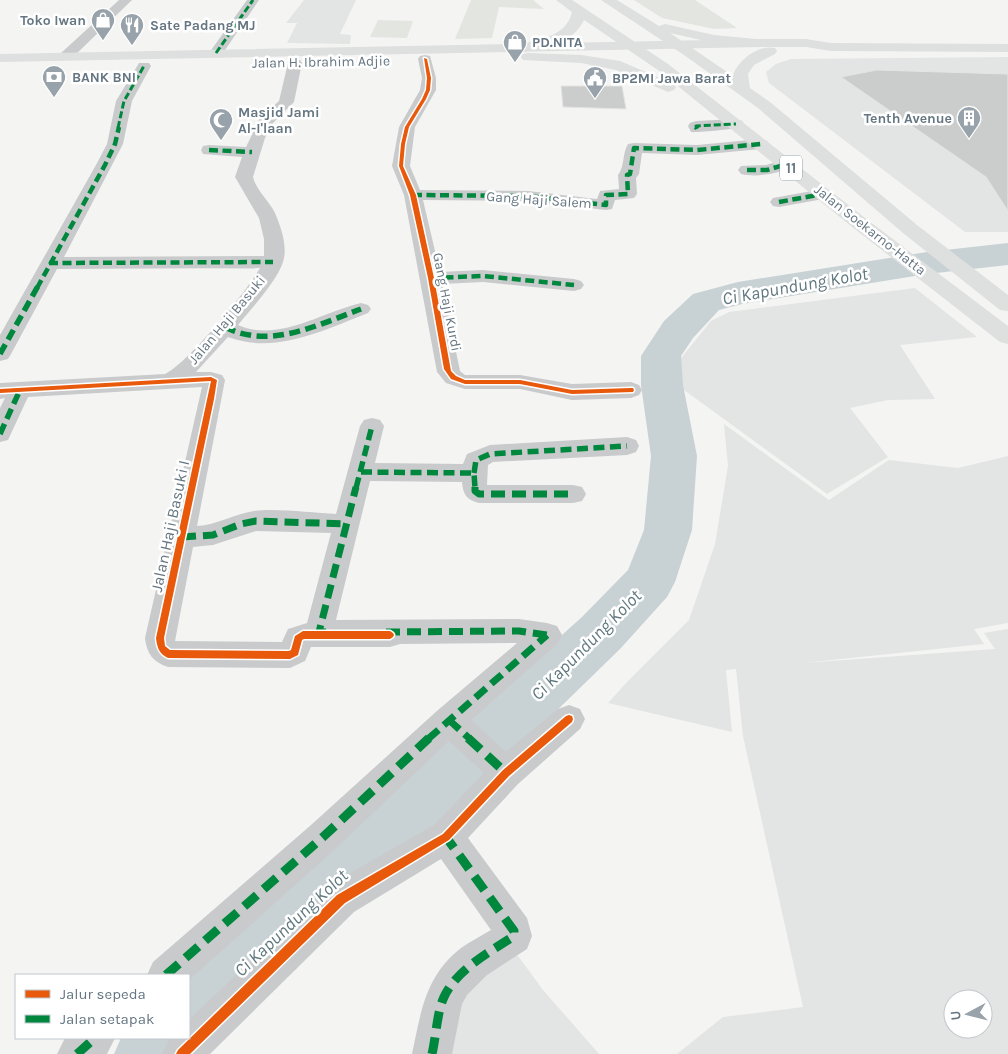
<svg xmlns="http://www.w3.org/2000/svg" width="1008" height="1054" font-family="Karla,sans-serif">
	<rect width="100%" height="100%" fill="#f4f4f3"/>
	<!-- built -->
	<path fill="#e3e4e4" fill-rule="evenodd" d="M304 0H356L340 34 351 35 350 44 287 43 297 23H286Z
		M1008 57V232H965L769 83 766 72 776 64 791 59Z
		M915 288 977 337 900 345 935 399 888 400 850 408 888 457 827 494 684 390 676 378 677 363 711 321 729 312Z
		M724 424 829 500 889 460 958 468 1008 456V623L974 629 984 644 803 663 995 649 984 633 1008 629V1054H677L723 1017 803 1007 743 736 736 669 726 670 732 732 608 703 627 682 689 620 715 544 728 466ZM953 999H983V1029H953Z
		M513 949 543 990 599 1054H446L457 1000Z"/>
	<!-- green -->
	<path fill="#e3e6e0" d="M471 0H533L544 9 499 7 492 38 455 39Z
		M634 0H695L737 28 714 29 662 18Z
		M378 20 413 21 407 38 370 37Z"/>
	<g fill="none" stroke-linecap="round" stroke-linejoin="round">
		<!-- river -->
		<path fill="#c8d1d4" fill-rule="evenodd" d="M1008 243V265L927 274 742 304 719 310 693 338 681 356 683 385 697 456 692 530 675 582 667 597 620 649 214 1044 200 1050 199 1054H114L121 1038H189V975H184L582 617 628 570 644 530 651 456 641 385V356L664 321 693 294 738 282 927 252Z"/>
	</g>
	<!-- building -->
	<path fill="#cbcdcd" stroke="#e4e4e2" d="M877 70 1008 74V211L986 177 841 77Z
		M561 86H622L626 109 563 107Z"/>
	<g fill="none" stroke-linecap="round" stroke-linejoin="round">
		<!-- minor -->
		<path fill="#c9cacb" fill-rule="evenodd" d="M119 0H132L71 59H61L59 56 61 53Z
			M247 0H259L221 56H211L209 53Z
			M425 55 430 56 436 78V90L415 127 410 166 420 190 528 191 597 199 600 191 619 189 618 175C625 166 622 154 628 144L634 143 697 145 761 139 767 141 769 144 767 147 761 149 697 155 642 153 639 174 636 178 637 194 634 198 615 200 612 209 606 210 528 201 423 200 440 272 483 270 574 279 581 281 584 285 581 289 574 291 483 282 442 284 460 371 465 375H520L572 384 631 382 639 385 642 390 639 395 631 398 572 400 520 389H465L446 383 437 372 404 195 392 166 399 127 420 90 422 78 418 59 420 56Z
			M295 59 300 60 302 63 294 102 273 123 265 138 253 177C256 190 269 201 275 213 281 227 288 247 283 262 277 281 251 309 238 325 278 343 322 312 361 303L368 305 371 309 368 313C324 330 275 355 228 337L196 372H211L222 375 225 380 197 526C217 525 234 514 254 511 276 508 313 513 336 514L360 426 364 420 372 418 380 420 384 426 375 463 463 464 467 454 490 445 627 437 636 440 639 446 636 452 627 455 493 462 488 465 487 485H573L582 487 586 494 582 501 573 503H479C467 500 463 495 462 482L370 481 336 620 519 619 547 623 557 626 562 635 557 644 471 720 506 752 558 709 569 705 580 709 585 719 580 729 518 784 468 838 527 918 532 936 527 949 487 975 467 995 462 1004 452 1054H412C421 1012 425 976 461 948 471 941 481 936 491 930L441 859 354 912 210 1054H162L170 1038H189V1020L328 886 434 825 484 773 449 741 335 849 189 980V975H147L153 962 311 825 438 710 517 643 400 644 390 647H311L305 661 290 668 168 667C153 662 147 654 145 638L202 387 28 397 8 440 0 442V408L5 398 0 399V383L165 374C188 363 247 291 260 268L57 269 11 354 8 359 0 361V335L96 165 107 144 116 101 139 63H149L151 66 132 101 123 144 64 257 264 256V239L259 218 235 177 242 157 203 154 201 150 203 146 209 145 246 147 260 118 279 101 288 63 290 60ZM256 531 331 533 307 623 288 629 282 642 175 641 193 547 213 545Z
			M736 119 742 121 744 124 742 127C735 129 695 133 691 132L688 126 690 123 696 121Z
			M787 159 793 160 795 164 793 168C776 173 759 178 741 174L738 170 741 166 766 165Z
			M823 189 829 190 832 194 829 198 779 207 773 206 770 202 773 198Z
			M65 1038H115L107 1054H57Z"/>
		<!-- major -->
		<path fill="#dedfdf" fill-rule="evenodd" d="M761 39H806L831 43 1008 44V52L831 51 806 47H761L0 62V54Z"/>
		<!-- highway -->
		<path fill="#dedfdf" fill-rule="evenodd" d="M556 0H572L668 64 865 218 1008 326V344L1000 342 851 226 658 70 584 20C573 43 548 47 525 52L520 51 518 48 520 45C541 38 566 37 572 12Z
			M601 0H617L659 26 665 24 714 35 766 40 768 43 766 46 761 47 714 43 670 33 733 76C737 61 759 44 775 48L777 51 775 54 754 65 748 74 750 88 770 102 917 225 1008 295V311L1000 310 903 233 758 108 684 55Z
			M528 53 581 55 620 61 674 84 676 87 674 90 668 92 616 70 581 63 523 60 521 57 523 54Z"/>
		<!-- quiet-far4 -->
		<path stroke="#00873e" stroke-width="3" stroke-dasharray="7 3" stroke-linecap="butt" d="M216 53 253 0
			M118 128 124 101 144 66
			M697 128 696 126 736 124"/>
		<!-- quiet-far3 -->
		<path stroke="#00873e" stroke-width="4.5" stroke-dasharray="9 4.5" stroke-linecap="butt" d="M696 127 697 129
			M209 150 252 152
			M747 170H767L787 164
			M413 195 528 196 606 205V195L628 194 627 175 630 174 634 148 697 150 761 144
			M779 202 823 194
			M49 263 273 262
			M431 278 483 276 574 285
			M37 288 105 165 115 144 119 127"/>
		<!-- quiet-far2 -->
		<path stroke="#00873e" stroke-width="5.5" stroke-dasharray="11 5.5" stroke-linecap="butt" d="M225 327C270 350 317 325 361 309
			M0 354 38 286
			M0 434 20 390
			M361 472 474 473 475 488
			M474 473 476 460 490 454 627 446
			M356 488 372 426"/>
		<!-- quiet-far1 -->
		<path stroke="#00873e" stroke-width="7" stroke-dasharray="14 7" stroke-linecap="butt" d="M475 487V491L479 494H573
			M182 537 213 535 241 524 256 521 347 524
			M326 632H319L356 487
			M386 632 519 631 547 635
			M449 720 470 739
			M428 739 547 635"/>
		<!-- quiet -->
		<path stroke="#00873e" stroke-width="9" stroke-dasharray="17 9" stroke-linecap="butt" d="M468 738 506 773
			M166 975 323 837 429 738
			M77 1054 95 1038
			M432 1054C436 1037 437 1012 444 997 457 969 490 952 514 936V931L446 837"/>
		<!-- cycleway casing -->
		<g stroke="#fff" stroke-width="3">
			<path id="cycleway" d="M424 58 427 59 431 78 430 90 426 99 409 127 405 144 403 166 416 195 434 278 451 371 456 376 465 380H520L572 390 631 388H633L634 390 633 392 572 394 520 384H465L451 379 444 369 428 278 410 195 399 166 401 144 405 127 422 99 426 90 427 78Z
				M211 377 217 380 214 399 164 638 165 646 170 650 289 651 291 650 295 636 303 631H390L393 633 394 635 393 637 390 639H304L302 640 298 655 290 659 168 658C159 654 157 647 156 638L211 381 0 393V389Z
				M569 715 572 716 573 719 572 722 509 776 449 840 345 903 190 1054H176L178 1050 337 895 443 834 503 770 566 716Z"/>
		</g>
		<!-- cycleway -->
		<use href="#cycleway" fill="#e8590c" fill-rule="evenodd"/>
	</g>
	<!-- icons -->
	<defs>
		<g id="shop-pin" transform="scale(1.25)"><path d="M0 17L-7.5 6A9.5 9.5 0 1 1 7.5 6Z" fill="#97a2aa" stroke="#fff"/><path d="M-5-2.5h2.3a2.7 3.5 0 0 1 5.4 0H5L5.5 6h-11ZM-1.5-2.5h3a1.5 2.3 0 0 0-3 0Z" fill="#fff"/></g>
		<g id="restaurant-pin" transform="scale(1.25)"><path d="M0 17L-7.5 6A9.5 9.5 0 1 1 7.5 6Z" fill="#97a2aa" stroke="#fff"/><path d="M-5-6h1v4h1v-4h1v4h1v-4h1v5L-1.5 .5V6h-2V.5L-5-1ZM5-6V6H3V1.5H1.5Q1.5-4 5-6Z" fill="#fff"/></g>
		<g id="bank-pin" transform="scale(1.25)"><path d="M0 17L-7.5 6A9.5 9.5 0 1 1 7.5 6Z" fill="#97a2aa" stroke="#fff"/><path d="M-6-4H6V4H-6ZM0-2.3a2.3 2.3 0 1 0 0 4.6a2.3 2.3 0 1 0 0-4.6Z" fill="#fff"/></g>
		<g id="civic-pin" transform="scale(1.25)"><path d="M0 17L-7.5 6A9.5 9.5 0 1 1 7.5 6Z" fill="#97a2aa" stroke="#fff"/><path d="M-.6-6.5H3V-4.5H.6V-3L4-1V1h2V6H-6V1h2V-1L-.6-3ZM-1.2 2.5V6h2.4V2.5Z" fill="#fff"/></g>
		<g id="building-pin" transform="scale(1.25)"><path d="M0 17L-7.5 6A9.5 9.5 0 1 1 7.5 6Z" fill="#97a2aa" stroke="#fff"/><path d="M-4-6H4V6H1V3H-1V6H-4ZM-2.5-4.3h1.7v1.8h-1.7ZM.8-4.3h1.7v1.8H.8ZM-2.5-1h1.7V.8h-1.7ZM.8-1h1.7V.8H.8Z" fill="#fff"/></g>
		<g id="mosque-pin" transform="scale(1.25)"><path d="M0 17L-7.5 6A9.5 9.5 0 1 1 7.5 6Z" fill="#97a2aa" stroke="#fff"/><path d="M3.5-4.9A6 6 0 1 0 3.5 4.9A5 5 0 1 1 3.5-4.9Z" fill="#fff"/></g>
	</defs>
	<g fill-rule="evenodd">
		<use href="#shop-pin" x="103" y="20"/>
		<use href="#restaurant-pin" x="132" y="25"/>
		<use href="#shop-pin" x="515" y="42"/>
		<use href="#bank-pin" x="54" y="77"/>
		<use href="#civic-pin" x="595" y="78"/>
		<use href="#building-pin" x="969" y="118"/>
		<use href="#mosque-pin" x="221" y="120"/>
	</g>
	<g text-anchor="middle" dominant-baseline="central" stroke-width="5" stroke-linejoin="round" paint-order="stroke">
		<!-- far-poi labels -->
		<g font-size="14" font-weight="bold" fill="#657682" stroke="#fff" text-anchor="start">
			<text x="86" y="20" text-anchor="end">Toko Iwan</text>
			<text x="150" y="25">Sate Padang MJ</text>
			<text x="532" y="42">PD.NITA</text>
			<text x="72" y="77">BANK BNI</text>
			<text x="612" y="78">BP2MI Jawa Barat</text>
			<text x="238" y="112">Masjid Jami<tspan x="238" dy="16">Al-I'laan</tspan></text>
			<text x="952" y="118" text-anchor="end">Tenth Avenue</text>
		</g>
		<!-- far-street labels -->
		<g font-size="14" fill="#657682" stroke="#fff">
			<text transform="translate(321 62) rotate(-1)">Jalan H. Ibrahim Adjie</text>
			<text transform="translate(539 200) rotate(4)">Gang Haji Salem</text>
			<text transform="translate(870 230) rotate(38)">Jalan Soekarno-Hatta</text>
			<text transform="translate(447 302) rotate(79)">Gang Haji Kurdi</text>
			<text transform="translate(227 320) rotate(-50)">Jalan Haji Basuki</text>
		</g>
		<!-- shield labels -->
		<rect fill="#fff" stroke="#939fa8" stroke-width="1" x="780" y="155.5" width="22" height="25" rx="4"/>
		<g font-size="15" font-weight="bold" fill="#657682">
			<text x="791" y="168">11</text>
		</g>
		<!-- street labels -->
		<g font-size="16" fill="#657682" stroke="#fff">
			<text transform="translate(170 526) rotate(-78)">Jalan Haji Basuki I</text>
		</g>
		<!-- water labels -->
		<g font-size="18" font-style="italic" fill="#61787f" stroke="#fff">
			<text transform="translate(795 286) rotate(-10)">Ci Kapundung Kolot</text>
			<text transform="translate(586 645) rotate(-45)">Ci Kapundung Kolot</text>
			<text transform="translate(291 923) rotate(-43)">Ci Kapundung Kolot</text>
		</g>
	</g>
	<!-- legend -->
	<rect x="15" y="974" width="175" height="65" fill="#ffffff" stroke="#c1c8cd"/>
	<rect x="25" y="990" width="25" height="8" fill="#e8590c" stroke="#c1c8cd"/>
	<text x="60" y="999" font-size="15" fill="#657682">Jalur sepeda</text>
	<rect x="25" y="1015" width="25" height="8" fill="#00873e" stroke="#c1c8cd"/>
	<text x="60" y="1024" font-size="15" fill="#657682">Jalan setapak</text>
	<!-- north arrow -->
	<g transform="translate(968 1014) rotate(263)"><circle r="24" fill="#ffffff" stroke="#c1c8cd"/>
	<path d="M0-4L9 19L0 12L-9 19Z" fill="#97a2aa"/>
	<text y="-8" font-size="14" font-weight="bold" text-anchor="middle" fill="#657682">U</text>
	</g>
</svg>
